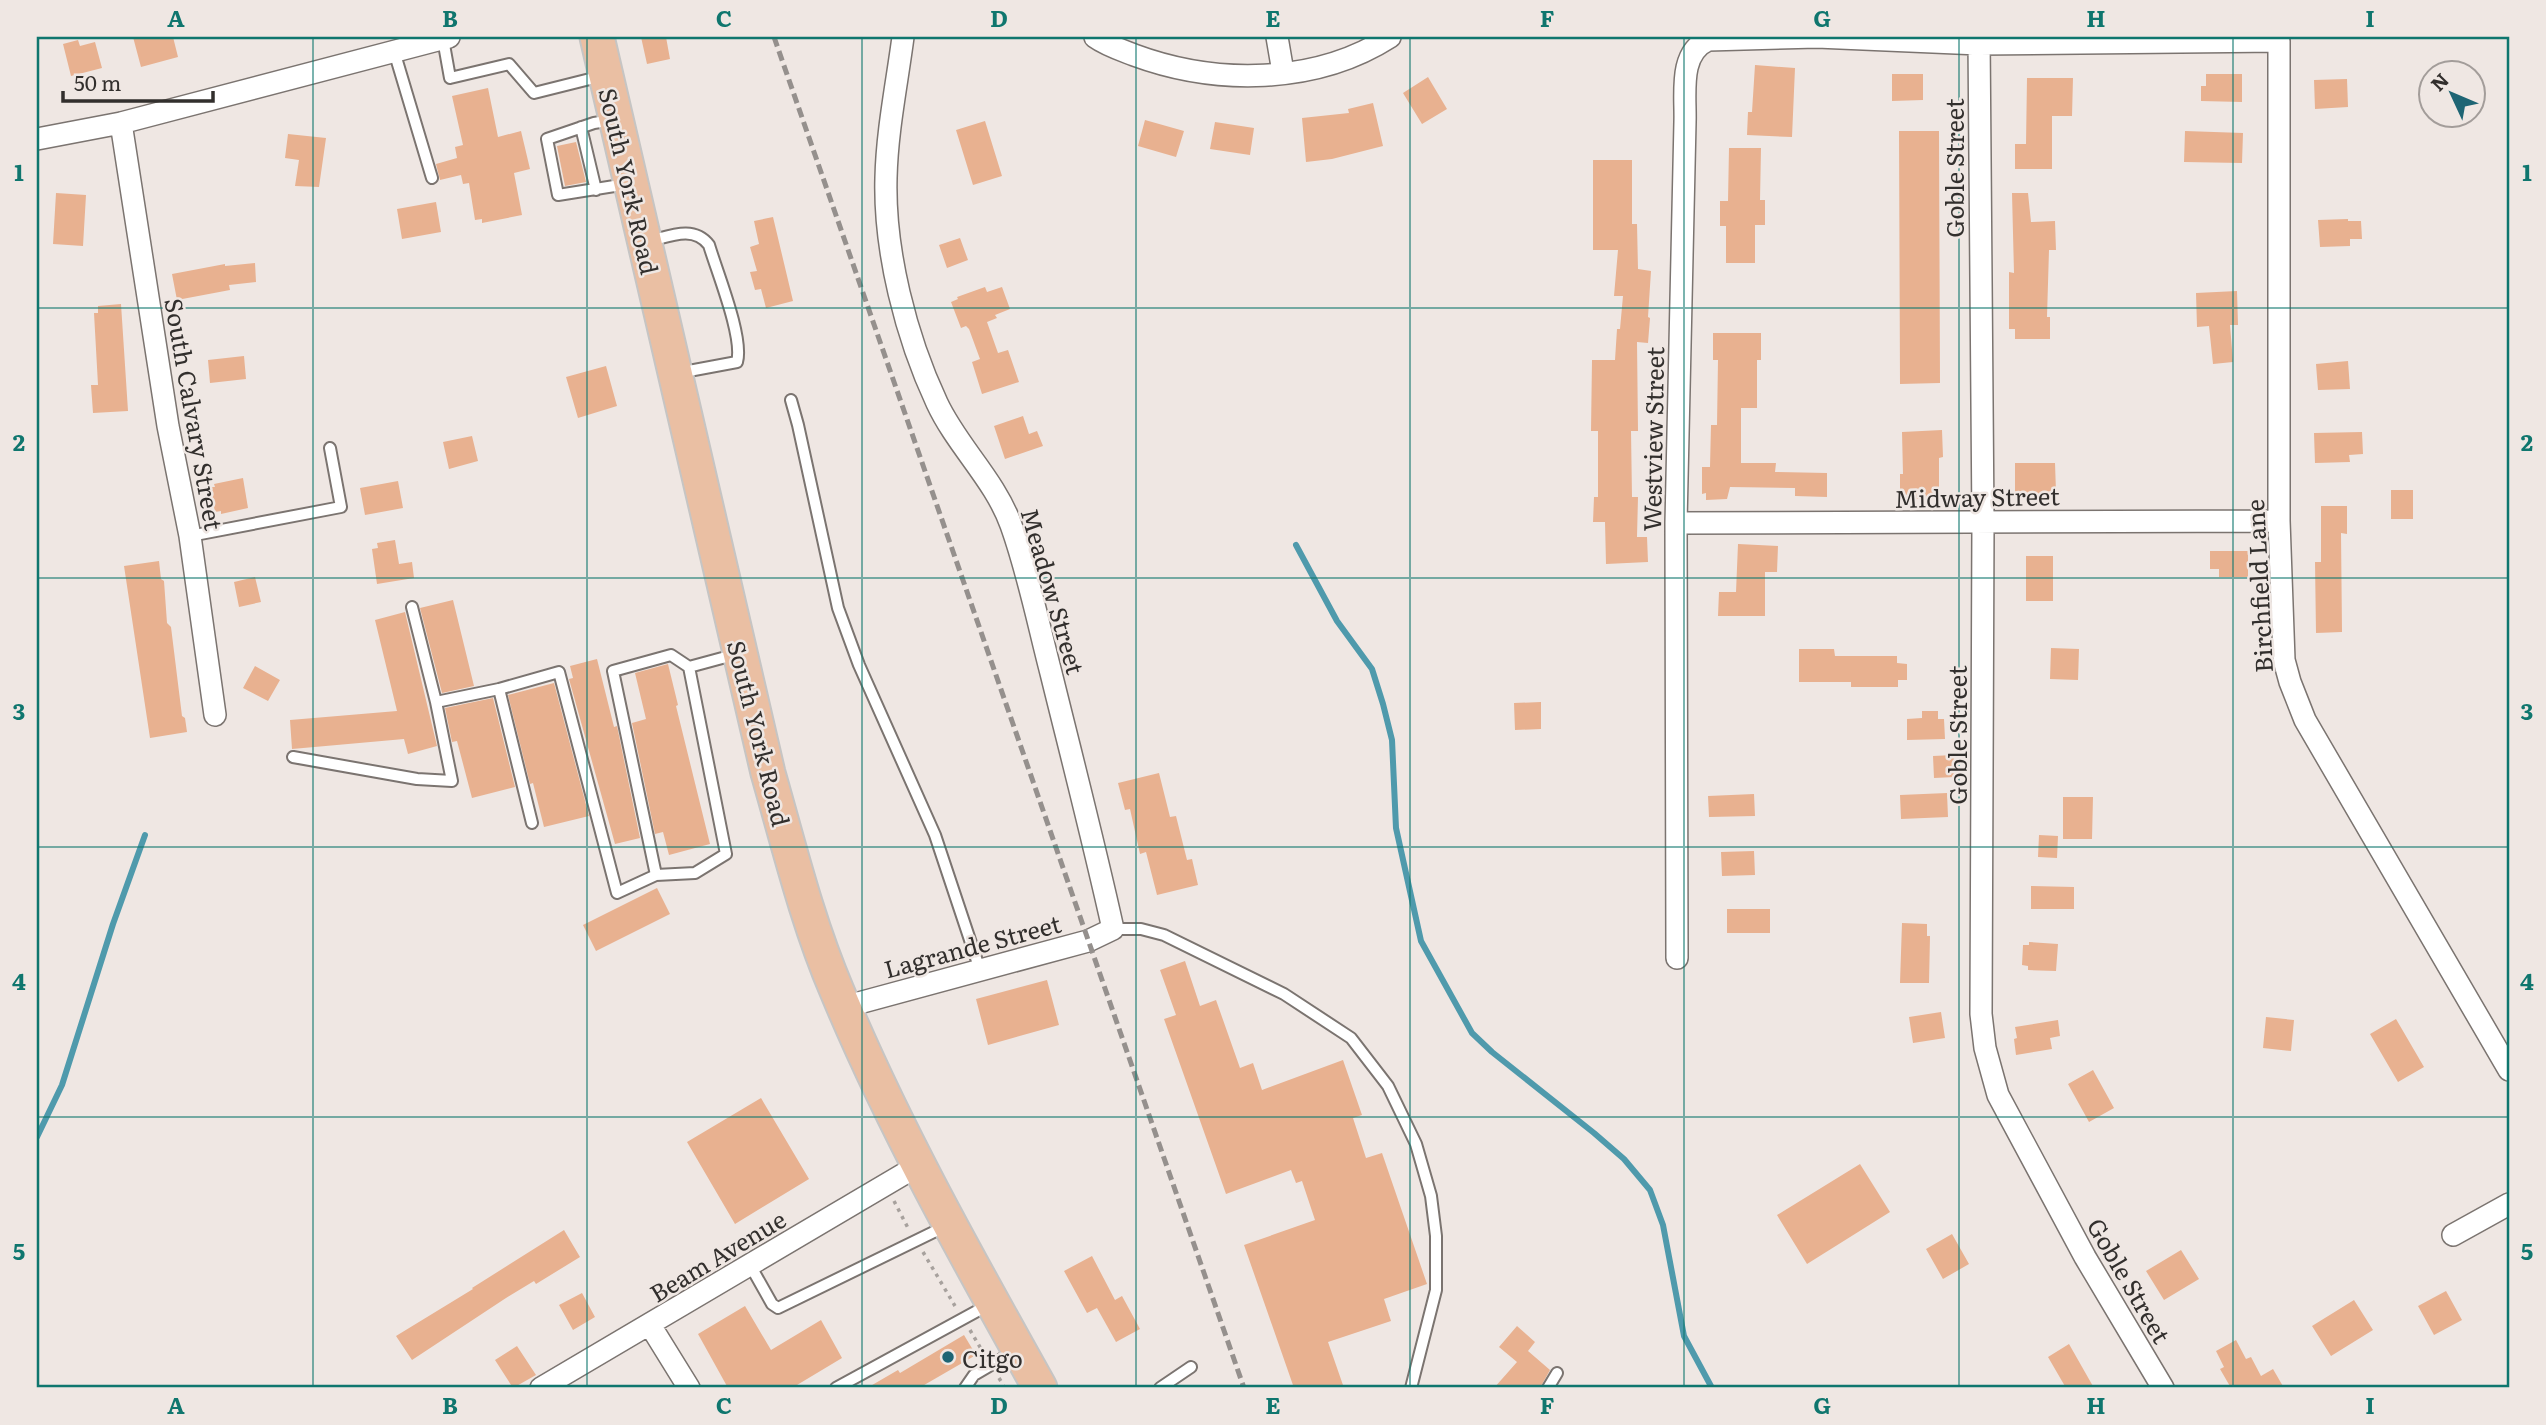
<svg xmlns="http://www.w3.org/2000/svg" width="2546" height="1425" font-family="Literata,serif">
	<rect width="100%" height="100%" fill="#efe7e3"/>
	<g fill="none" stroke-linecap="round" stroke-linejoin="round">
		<!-- stream -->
		<path stroke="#4f9aac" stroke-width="6" d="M1296 545 1337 621 1372 669 1383 704 1392 740 1396 828 1421 941 1472 1033 1492 1052 1594 1133 1624 1159 1650 1190 1663 1225 1684 1336 1712 1388
			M37 1137 62 1085 113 924 145 835"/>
	</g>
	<!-- building -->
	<path fill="#e8b190" d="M133 37H173L178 57 141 67Z
		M641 37H666L670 59 647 64Z
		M78 40 80 46 95 42 102 68 71 76 63 44Z
		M1755 65 1795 68 1792 137 1747 135 1748 112H1752Z
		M1892 74H1923V100L1892 101Z
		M2206 74H2242V102L2201 101V86H2206Z
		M1428 77 1447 109 1422 124 1403 93Z
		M2027 78H2073L2072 116H2052V169H2015V144H2026Z
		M2347 79 2348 107 2315 109 2314 80Z
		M488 88 498 137 521 131 530 169 514 173 522 215 482 223V219L475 220 469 183 463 184 461 175 440 180 436 164 457 158 455 147 463 145 452 96Z
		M1373 103 1383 146 1332 159 1306 162 1302 118 1349 113 1348 109Z
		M1145 120 1184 131 1176 157 1138 146Z
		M985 121 1002 176 973 185 956 130Z
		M1215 122 1254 128 1250 155 1210 149Z
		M1899 131H1939L1940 383 1900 384Z
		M2185 131 2243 133 2242 163 2184 162Z
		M288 134 326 138 319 187 295 186 299 160 285 158Z
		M576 142 586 182 565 186 557 146Z
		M1729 148H1761L1760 200H1765V225H1755V263H1726V226H1720V201H1728Z
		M1593 160H1632V224H1637L1638 269 1651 271 1648 317 1650 318 1648 343 1637 342 1638 431H1631L1632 497H1638L1637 537H1647L1648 562 1606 564 1605 522H1593L1594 497H1598V431H1591L1592 360H1615L1617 329H1620L1623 296H1614L1618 250H1593Z
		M56 193 86 195 83 246 53 244Z
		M2012 193H2028L2031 222 2055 221 2056 250H2049L2047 317H2050V339H2015V329H2009V272L2014 273Z
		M436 202 441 232 402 239 397 209Z
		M773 217 793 301 766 308 761 289 755 290 750 272 757 271 750 247 759 244 754 221Z
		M2348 219V221H2361L2362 239H2350V246L2320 247 2318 220Z
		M960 238 968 260 947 268 939 245Z
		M255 263 256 282 229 285 230 290 177 300 172 274 225 264V266Z
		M985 287 987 292 1002 287 1010 309 995 315 997 318 987 322 998 353 1008 350 1019 382 982 394 972 362 980 359 969 329 966 326 961 328 951 302 958 299 957 297Z
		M2237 291 2238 325H2230L2233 362 2213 364 2209 326 2197 327 2196 293Z
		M121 304 128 411 93 413 91 385H98L94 313H98V306Z
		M1713 333H1761V360H1757V408H1741V463H1776L1775 472 1827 473V497L1795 496V488L1730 487 1727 499 1706 500V493L1702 494V467H1710L1711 425H1717L1718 360H1713Z
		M244 356 246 379 210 383 208 360Z
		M2348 361 2350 389 2318 390 2316 364Z
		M606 366 617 406 578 418 566 377Z
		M1023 416 1029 434 1037 431 1043 446 1005 459 994 426Z
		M1942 430 1943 457 1939 458V499H1900V474H1903L1902 432Z
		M2362 432 2363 454 2349 455 2350 462 2315 463 2314 433Z
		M472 436 478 461 449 469 443 442Z
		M2015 463H2055L2056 492H2043L2042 498H2030L2026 492H2015Z
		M243 478 248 508 221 514V511L215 512 210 487H215L214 484Z
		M398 481 403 508 365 515 360 488Z
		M2391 490H2413V519H2391Z
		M2321 506H2347V534L2341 533 2342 632 2316 633 2315 562H2321Z
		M395 540 399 564 412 562 414 578 377 584 372 549 378 548 377 543Z
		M1738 544 1778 546 1777 572H1765V616H1718L1719 592H1736Z
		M2210 551H2248V577H2219V569H2210Z
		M2026 556H2053V601H2026Z
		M159 561 161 579 164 581 167 623 171 627 182 716 185 718 187 732 150 738 124 566Z
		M255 577 261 602 239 607 234 582Z
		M453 600 474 686 442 693 420 608Z
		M405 612 437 746 408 754 404 739 292 749 290 720 397 711 375 620Z
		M2051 648 2079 649 2078 680 2050 679Z
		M1799 649H1834L1835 656H1897V663L1907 664V680H1898V687H1851V682H1799Z
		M597 659 614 727 617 726 640 838 615 844 569 679 573 678 570 666Z
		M668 664 678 705 676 706 710 844 669 855 663 832 655 834 632 723 646 719 635 673Z
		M255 666 280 680 268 701 243 688Z
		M554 683 589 816 544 827 533 783 530 784 508 695Z
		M493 698 515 787 472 798 457 741 452 742 445 708Z
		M1541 702V729L1515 730 1514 703Z
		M1922 711H1938V719H1944L1945 739 1907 740V719L1922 718Z
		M1954 755 1955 777 1934 778 1933 756Z
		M1159 773 1170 817 1176 816 1187 860 1192 859 1198 885 1157 895 1146 852 1140 854 1130 809 1125 810 1118 783Z
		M1947 793 1948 817 1901 819 1900 795Z
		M1754 794 1755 816 1709 817 1708 796Z
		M2063 797H2093L2092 839H2063Z
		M2039 835 2058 836 2057 858 2038 857Z
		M1754 851 1755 875 1722 876 1721 852Z
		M2031 886 2074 887V909H2031Z
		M657 888 670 914 596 951 583 925Z
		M1727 909H1770V933H1727Z
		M1902 923 1927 924V936H1930L1929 983H1900Z
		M2029 942 2058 944 2056 971 2028 970V966L2022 965 2023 945H2029Z
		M1185 961 1200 1006 1216 1000 1240 1068 1253 1063 1262 1090 1343 1060 1362 1115 1353 1118 1366 1158 1382 1153 1427 1284 1384 1299 1391 1321 1328 1342 1344 1388H1294L1244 1245 1315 1220 1302 1181 1296 1183 1291 1170 1226 1194 1164 1019 1176 1015 1160 970Z
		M1047 980 1059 1025 988 1045 976 999Z
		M1941 1012 1945 1038 1913 1043 1909 1017Z
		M2266 1017 2294 1020 2291 1051 2263 1048Z
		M2396 1019 2424 1067 2398 1082 2370 1034Z
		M2058 1020 2060 1036 2050 1038 2052 1049 2016 1055 2014 1039 2017 1038 2015 1027Z
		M2093 1070 2114 1108 2089 1122 2068 1084Z
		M761 1098 809 1179 735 1224 687 1142Z
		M1860 1164 1890 1212 1807 1264 1777 1215Z
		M564 1230 580 1257 536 1284 534 1281 506 1298 412 1360 396 1336 473 1289 472 1288Z
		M1952 1234 1969 1264 1943 1279 1926 1249Z
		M2181 1250 2199 1279 2164 1300 2146 1271Z
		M1092 1256 1115 1300 1122 1296 1140 1329 1116 1342 1097 1308 1087 1313 1064 1271Z
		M2446 1291 2462 1320 2434 1335 2418 1306Z
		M582 1293 595 1317 573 1330 559 1305Z
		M2354 1300 2373 1330 2331 1356 2312 1326Z
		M745 1306 771 1350 821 1320 842 1358 792 1388H728L698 1334Z
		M1517 1326 1535 1342 1528 1351 1550 1370 1540 1388H1494L1517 1362 1499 1347Z
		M964 1335 976 1355 919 1388H867L898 1370 900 1373Z
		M2236 1340 2246 1359 2251 1357 2261 1376 2273 1369 2284 1388H2231L2220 1369 2224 1367 2216 1351Z
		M2069 1344 2094 1388H2066L2048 1357Z
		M517 1346 536 1375 513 1388 495 1360Z"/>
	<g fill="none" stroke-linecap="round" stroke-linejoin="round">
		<!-- lane casing -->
		<g stroke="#7b7470" stroke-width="14">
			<path id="lane" d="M443 39 450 78 509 64 534 93 602 76
				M394 51 432 178
				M613 120 594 123 547 139 558 195 627 184
				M581 127 596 190
				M650 241C670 236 694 225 709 245 717 272 744 338 737 362L678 373
				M791 400 798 425 838 608 859 665 935 835 980 970
				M190 536 341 507 330 448
				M412 607 436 702
				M499 689 532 823
				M293 757 417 779 452 781 436 702 499 689 559 672 617 893 656 875 695 873 726 854 689 667 737 654
				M656 875 613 671 671 655 689 667
				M1113 929H1141L1164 935 1284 994 1351 1038 1388 1086 1416 1144 1431 1196 1436 1236V1290L1411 1388
				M750 1265 772 1304 778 1308 946 1226
				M836 1388 990 1304
				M965 1388 974 1375 1015 1351
				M1160 1388 1191 1367
				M1548 1388 1557 1373"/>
		</g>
		<!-- street casing -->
		<g stroke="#7b7470" stroke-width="24">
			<path id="street" d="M1095 37C1106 45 1121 50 1134 55 1215 85 1315 85 1390 37
				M1277 37 1283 72
				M1979 37 1983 523 1981 1014 1985 1048 1998 1095 2085 1257 2163 1388
				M121 123 168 426 190 536 215 715
				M37 139 121 123 449 37
				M1676 523 2279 521
				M1677 958 1676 523 1685 122C1686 95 1678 53 1708 40L1817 37 1979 44 2279 41V521L2284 660 2290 682 2305 720 2509 1070
				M844 1007 1088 941 1113 929C1094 843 1072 758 1051 673 1038 623 1028 572 1011 525 995 480 957 446 937 403 906 337 884 251 886 178 887 131 897 83 903 37
				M2453 1235 2509 1204
				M650 1325 689 1388
				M541 1388 919 1165"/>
		</g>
		<!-- primary casing -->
		<g stroke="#c6c5c4" stroke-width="37">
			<path id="primary" d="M597 37 768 773C789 846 807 921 837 991 894 1128 968 1259 1040 1388"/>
		</g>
		<!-- path -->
		<path stroke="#a7a19d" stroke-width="3.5" stroke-dasharray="3.5 5" stroke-linecap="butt" d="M894 1201 908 1228
			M923 1252 955 1306
			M970 1330 984 1354
			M999 1378 1005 1388"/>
		<!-- lane -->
		<use href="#lane" stroke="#fff" stroke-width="10"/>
		<!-- street -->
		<use href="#street" stroke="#fff" stroke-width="21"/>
		<!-- primary -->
		<use href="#primary" stroke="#eabfa3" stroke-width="33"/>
		<!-- rail -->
		<path stroke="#95908d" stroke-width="5" stroke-dasharray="10 5" stroke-linecap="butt" d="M774 37 1244 1388"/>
	</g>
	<!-- grid -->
	<path fill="none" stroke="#0f766e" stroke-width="2" stroke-opacity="0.55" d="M313 37V1388M587 37V1388M862 37V1388M1136 37V1388M1410 37V1388M1684 37V1388M1959 37V1388M2233 37V1388M37 308H2509M37 578H2509M37 847H2509M37 1117H2509"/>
	<!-- markers -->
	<circle fill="#1e6574" stroke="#efe7e3" stroke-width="2.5" cx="948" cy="1357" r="7"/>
	<g text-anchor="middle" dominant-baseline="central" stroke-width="5" stroke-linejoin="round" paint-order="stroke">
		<!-- street labels -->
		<g font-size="24" fill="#322f2d" stroke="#efe7e3">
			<text transform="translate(1953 168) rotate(-90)">Goble Street</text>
			<text transform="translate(630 181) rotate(77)">South York Road</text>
			<text transform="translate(195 414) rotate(80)">South Calvary Street</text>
			<text transform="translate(1652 439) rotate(-89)">Westview Street</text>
			<text transform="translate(1977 496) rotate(-1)">Midway Street</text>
			<text transform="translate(2258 586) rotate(-93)">Birchfield Lane</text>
			<text transform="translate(1054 591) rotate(74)">Meadow Street</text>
			<text transform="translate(760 733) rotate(76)">South York Road</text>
			<text transform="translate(1956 735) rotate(-90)">Goble Street</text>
			<text transform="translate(972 945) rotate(-15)">Lagrande Street</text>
			<text transform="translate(717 1255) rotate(-31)">Beam Avenue</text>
			<text transform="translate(2130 1280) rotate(60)">Goble Street</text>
		</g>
		<!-- poi labels -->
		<g font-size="24" fill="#322f2d" stroke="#efe7e3" text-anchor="start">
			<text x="962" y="1357">Citgo</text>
		</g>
	</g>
	<!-- border -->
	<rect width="2546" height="1425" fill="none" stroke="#efe7e3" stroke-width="77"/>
	<!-- north arrow -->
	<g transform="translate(2452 94) rotate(314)"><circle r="33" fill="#efe7e3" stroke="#a39d9a" stroke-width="2"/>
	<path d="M0-5L12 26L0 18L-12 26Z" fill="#1e6574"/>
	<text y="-10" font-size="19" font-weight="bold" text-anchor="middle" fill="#322f2d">N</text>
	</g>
	<!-- scale -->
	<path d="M63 91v10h150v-10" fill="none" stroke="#322f2d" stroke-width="3.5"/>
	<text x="74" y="91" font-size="21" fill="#322f2d" stroke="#efe7e3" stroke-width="5" paint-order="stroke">50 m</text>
	<rect x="38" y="38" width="2470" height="1348" fill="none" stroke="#0f766e" stroke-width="2.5"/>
	<g font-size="23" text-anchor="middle" font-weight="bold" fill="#0f766e">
		<text x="176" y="27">A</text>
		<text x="450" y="27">B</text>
		<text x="724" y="27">C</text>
		<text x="999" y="27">D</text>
		<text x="1273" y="27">E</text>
		<text x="1547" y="27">F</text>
		<text x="1822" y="27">G</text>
		<text x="2096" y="27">H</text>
		<text x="2370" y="27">I</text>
		<text x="19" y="181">1</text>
		<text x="2527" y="181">1</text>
		<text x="19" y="451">2</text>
		<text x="2527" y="451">2</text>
		<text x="19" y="720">3</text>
		<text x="2527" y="720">3</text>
		<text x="19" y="990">4</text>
		<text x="2527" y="990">4</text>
		<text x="19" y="1260">5</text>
		<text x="2527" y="1260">5</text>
		<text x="176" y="1414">A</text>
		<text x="450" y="1414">B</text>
		<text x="724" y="1414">C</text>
		<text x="999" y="1414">D</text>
		<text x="1273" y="1414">E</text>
		<text x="1547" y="1414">F</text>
		<text x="1822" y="1414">G</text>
		<text x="2096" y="1414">H</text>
		<text x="2370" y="1414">I</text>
	</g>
</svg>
